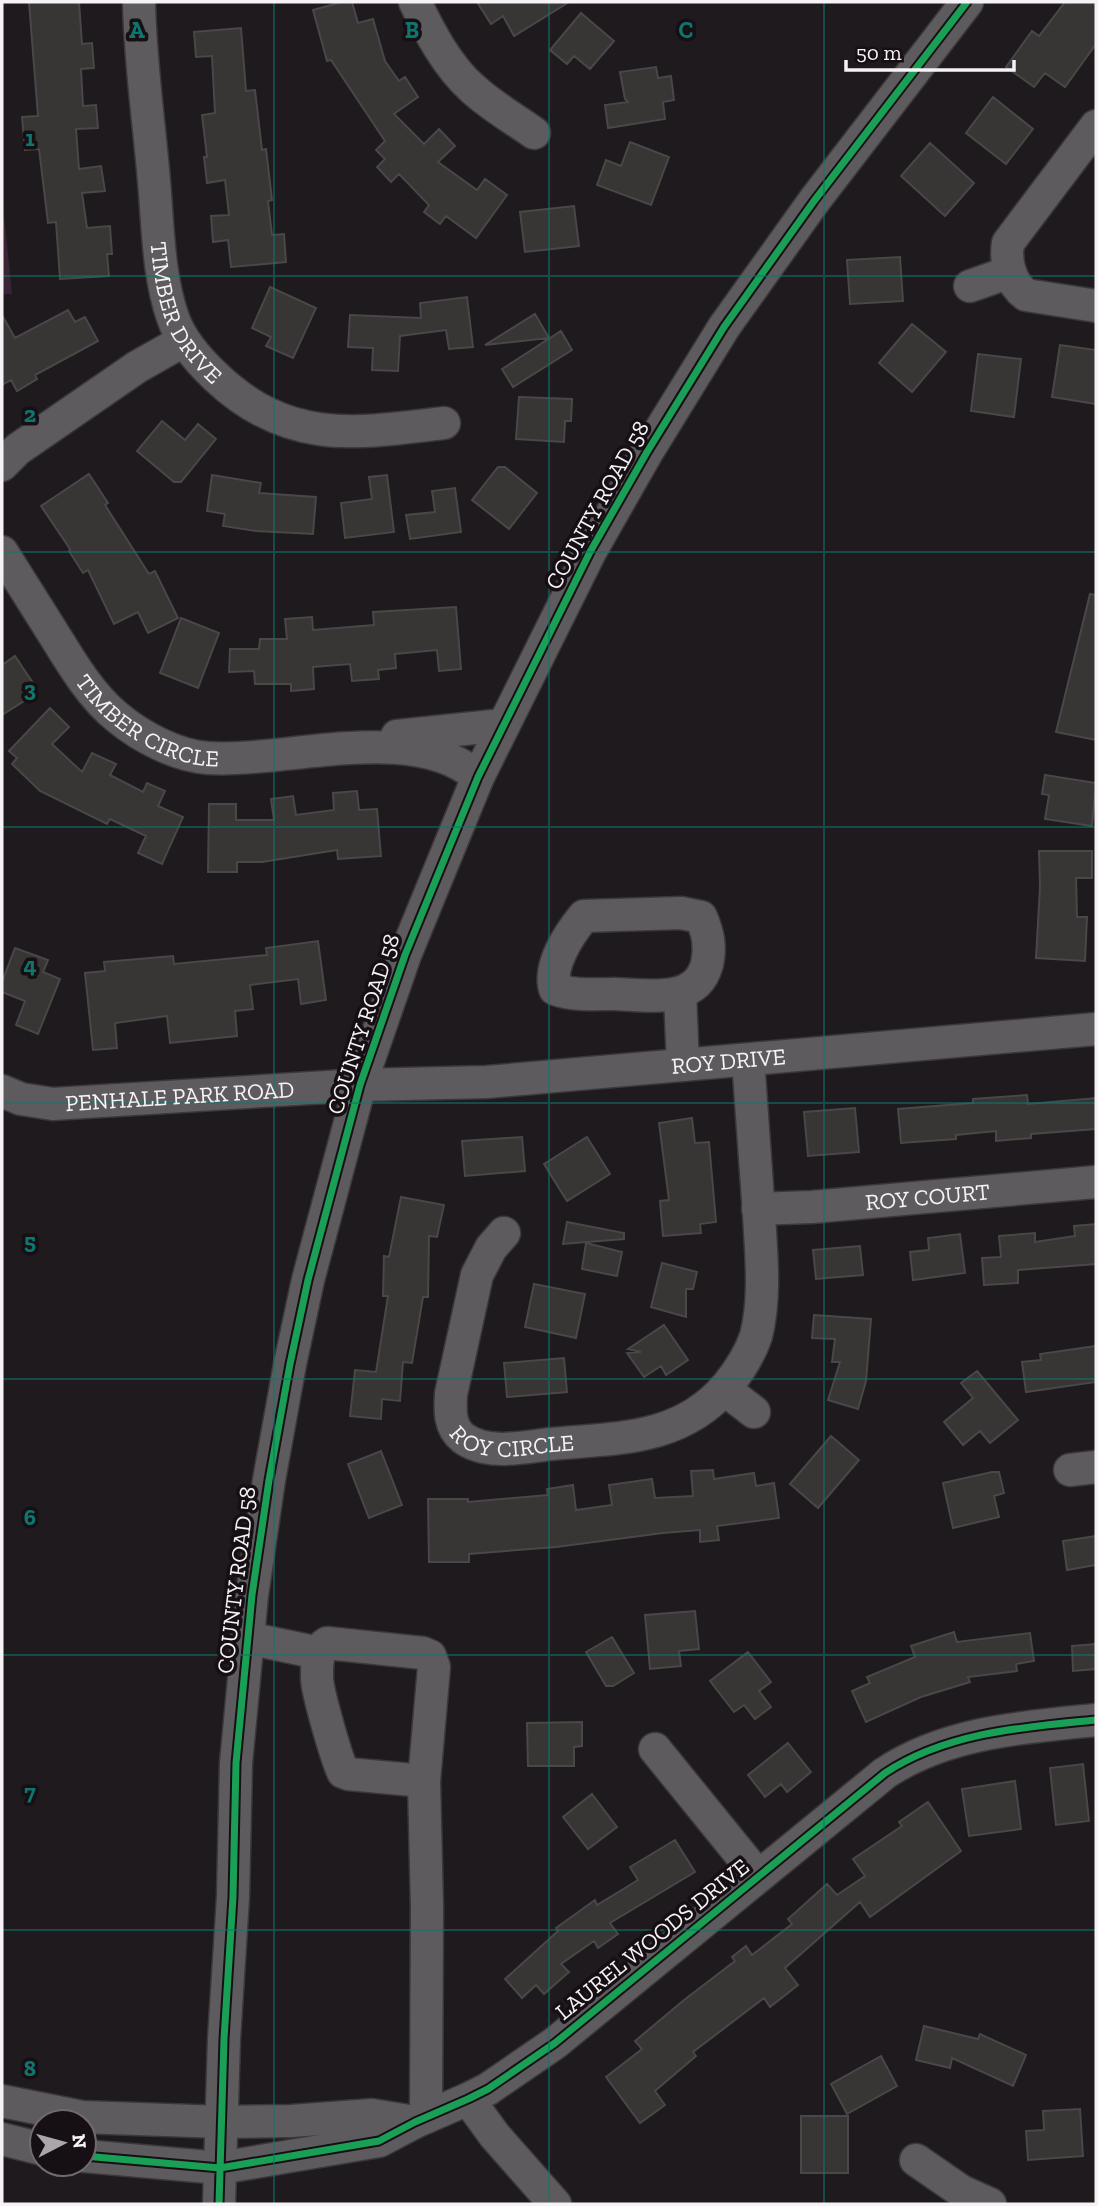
<svg xmlns="http://www.w3.org/2000/svg" width="1098" height="2206" font-family="'Zilla Slab',serif">
	<rect width="100%" height="100%" fill="#1e1a1d"/>
	<!-- green -->
	<path fill="#3b2337" d="M2 195 12 294H2Z"/>
	<!-- building -->
	<path fill="#373635" stroke="#494747" stroke-width="2" d="M29 2H79L82 44 92 43 94 68 81 69 83 106 96 105 98 128 76 129 79 169 101 166 105 191 82 193 87 228 110 226 112 254H107L109 276 60 279 56 222 48 223 39 149 25 150 22 117 38 116Z
		M342 2H352L358 23 373 19 385 61 399 81 405 77 418 97 394 114 424 144 439 129 455 146 438 162 477 190 485 179 507 195 476 238 446 216 440 224 424 212 429 205 399 174 391 182 377 167 385 159 376 150 385 141 331 60 327 61 313 10Z
		M477 2H569L514 36 503 16 491 24Z
		M1065 2H1096V44L1065 87 1045 73 1034 87 1006 67 1032 31 1039 36Z
		M581 13 614 41 590 69 574 56 567 64 550 50Z
		M241 28 246 91 255 90 262 150 266 149 272 200 268 201 272 235 284 234 286 262 231 267 228 240 213 242 211 216 229 215 225 180 207 183 204 157H207L202 115 215 113 212 56 196 57 194 32Z
		M656 67 658 78 671 76 674 100 663 102 665 119 608 128 605 105 628 102 625 99 620 72Z
		M993 97 1033 129 1006 164 966 133Z
		M630 142 669 157 651 205 597 185 606 160 621 166Z
		M930 143 974 183 945 216 901 176Z
		M574 206 579 246 525 252 520 212Z
		M900 257 903 301 850 304 847 260Z
		M270 287 316 308 293 358 266 346 271 337 252 328Z
		M467 297 473 347 449 349 446 330 400 336 398 371 372 370 373 348 348 347 350 315 421 318 420 303Z
		M68 310 75 322 85 317 98 341 35 375 37 379 17 391 11 380 2 385V315L15 338Z
		M535 314 549 338 485 345Z
		M912 324 946 352 912 392 879 363Z
		M561 331 572 350 513 387 502 369Z
		M1060 345 1096 350V404L1052 397Z
		M978 354 1021 359 1014 417 971 411Z
		M519 397 572 399 571 421H565L564 442 516 439Z
		M162 421 185 440 198 424 216 439 181 482H174L137 451Z
		M498 467H505L537 493 509 529 472 500Z
		M89 474 108 503 105 505 149 574 155 571 178 618 148 633 138 612 114 624 88 570 83 573 69 551 70 549 41 506Z
		M212 475 261 483 259 493 316 497 313 534 256 531 223 526 225 514 207 511Z
		M387 475 394 532 345 538 341 503 372 499 369 477Z
		M455 488 461 532 410 539 406 515 435 512 432 491Z
		M1090 594 1096 595V740L1056 732Z
		M456 607 461 669 439 671 437 650 395 654 396 668 378 670 379 679 352 681 350 664 313 667 314 689 291 691V684H255L254 671 229 672 230 649H259L260 639H287L285 619 312 617 313 630 374 625 373 612Z
		M181 618 219 633 198 688 160 673Z
		M15 656 33 683 27 687 35 694 2 715V665Z
		M50 708 69 727 52 744 82 772 92 753 116 764 110 775 143 792 147 783 165 791 158 806 183 817 162 864 138 853 146 836 110 819 107 824 40 791 12 764 17 758 9 751Z
		M1045 775 1096 783 1092 826 1045 819 1049 795 1042 794Z
		M357 791 359 810 377 809 381 856 338 859 337 850 262 862H237V872H208L209 804H236V820H274L271 799 293 796 296 815 334 810 333 793Z
		M1039 851H1092V878H1076L1077 917H1087L1085 961 1036 958 1040 887Z
		M318 941 326 1000 301 1004 298 979 250 985 253 1009 235 1011 237 1036 170 1043 167 1016 115 1023 117 1048 93 1050 85 973 105 971 104 962 173 956 174 964 267 955 266 948Z
		M15 948 48 960 43 972 60 979 38 1034 16 1025 25 1001 2 992V982Z
		M1027 1095 1028 1104 1096 1098V1129L1031 1134V1138L996 1141V1131L956 1135V1139L901 1143 898 1109 973 1103V1099Z
		M855 1108 859 1152 808 1156 804 1112Z
		M692 1118 695 1143 709 1142 716 1222 700 1224 701 1233 663 1236 660 1201 669 1200 659 1123Z
		M522 1137 525 1171 465 1176 462 1141Z
		M587 1137 610 1174 567 1201 544 1164Z
		M401 1197 444 1205 437 1237 429 1236 428 1297H423L412 1363 403 1362 400 1401 382 1399 381 1419 350 1416 355 1370 376 1372 388 1296H383L384 1256 389 1257Z
		M567 1222 624 1233V1239L563 1244Z
		M1096 1224V1264L1018 1270V1283L984 1285 982 1258 1001 1257 999 1236 1035 1233V1242L1075 1236 1074 1226Z
		M960 1234 965 1273 913 1280 910 1252 929 1250 928 1238Z
		M586 1243 622 1252 617 1276 582 1269Z
		M860 1246 863 1275 816 1279 813 1250Z
		M662 1263 697 1272 693 1289H686V1317L651 1307Z
		M534 1284 585 1294 576 1338 525 1327Z
		M814 1315 871 1319 866 1381 858 1409 828 1400 840 1362H832L835 1339 812 1338Z
		M664 1325 688 1360 666 1375 661 1366 644 1377 627 1353 641 1352 628 1349Z
		M1096 1346V1382L1026 1392 1022 1362 1041 1360 1040 1354Z
		M564 1358 567 1392 507 1397 504 1363Z
		M977 1371 1018 1420 990 1443 980 1431 963 1445 944 1422 973 1398 961 1383Z
		M831 1436 859 1460 818 1508 790 1484Z
		M381 1451 402 1505 369 1518 348 1464Z
		M713 1470 714 1479 754 1473 756 1486 774 1483 779 1518 717 1526 719 1540 700 1542V1530L663 1533 556 1547 469 1554V1562H429L428 1499H468V1502L548 1495 547 1489 573 1485 576 1510 612 1505 609 1485 652 1479 655 1498 693 1496 691 1471Z
		M992 1472H999L1004 1493 994 1496 999 1517 953 1528 943 1483Z
		M1096 1536V1565L1067 1570 1063 1541Z
		M695 1611 699 1649 679 1651 681 1666 650 1669 645 1615Z
		M954 1632 957 1642 1030 1633 1034 1661 1016 1664 1017 1671 968 1677 970 1682 921 1697 866 1722 852 1691 870 1683 867 1677 915 1657 911 1646Z
		M612 1637 634 1673 613 1686H606L586 1652Z
		M1096 1644V1669L1073 1671 1072 1646Z
		M748 1652 771 1682 759 1691 771 1707 755 1719 744 1705 734 1712 710 1681Z
		M582 1722V1746L574 1747V1766H528L527 1723Z
		M788 1743 811 1772 787 1792 781 1784 765 1797 748 1775Z
		M1083 1764 1089 1821 1056 1825 1050 1768Z
		M1015 1781 1021 1829 969 1836 962 1789Z
		M592 1794 617 1827 588 1849 563 1817Z
		M928 1802 961 1851 870 1917 860 1902 785 1968 798 1985 770 2007 764 1998 693 2052 696 2056 655 2091 665 2105 640 2123 606 2077 642 2049 635 2041 684 2000 735 1961 732 1957 746 1946 752 1955 792 1924 788 1919 827 1884 837 1895 865 1876 853 1859 902 1826 899 1822Z
		M675 1840 695 1872 610 1923 618 1934 598 1948 594 1941 561 1964 569 1972 544 1994 536 1985 522 1998 505 1979 558 1931 556 1928 595 1900 597 1905 638 1880 630 1867Z
		M924 2026 978 2039 980 2034 1026 2055 1013 2086 952 2058 950 2068 916 2060Z
		M881 2056 897 2086 847 2114 831 2084Z
		M1080 2109 1083 2156 1028 2160 1026 2131 1044 2130 1043 2111Z
		M801 2116H848V2173H801Z"/>
	<g fill="none" stroke-linecap="round" stroke-linejoin="round">
		<!-- minor casing -->
		<g stroke="#3b383a" stroke-width="35">
			<g id="minor">
				<path id="s1" d="M139 2C140 61 149 122 154 181 158 226 158 275 173 318 181 341 198 360 216 377 288 445 354 434 444 423"/>
				<path d="M415 2C429 31 447 66 472 88 490 105 513 118 534 133"/>
				<path d="M1096 126 1008 243C1005 262 1010 283 1026 295L1096 306"/>
				<path d="M970 286 1010 272"/>
				<path d="M2 465 18 449 137 367 183 341"/>
				<path id="s2" d="M2 552C19 579 36 606 53 633 71 662 90 695 117 717 141 737 177 756 208 758 287 763 414 720 478 777"/>
				<path d="M397 736 503 725"/>
				<path d="M681 913 701 917C708 933 711 947 707 964 696 1005 648 995 614 994 596 994 573 996 555 989 548 966 569 934 584 916Z"/>
				<path d="M680 994 683 1065"/>
				<path id="s3" d="M2 1091 21 1099 53 1104 360 1085 487 1082 1096 1029"/>
				<path id="s4" d="M758 1209 812 1207 1096 1182"/>
				<path id="s5" d="M504 1233 491 1248 477 1275 451 1394C450 1409 449 1427 463 1438 488 1456 523 1447 551 1444 617 1438 680 1441 727 1386 739 1371 750 1354 756 1336 766 1297 761 1253 759 1214 755 1162 752 1111 748 1060"/>
				<path d="M724 1389 754 1412"/>
				<path d="M1070 1470 1096 1467"/>
				<path d="M247 1638 319 1653"/>
				<path d="M327 1643 423 1653 430 1656 434 1667 424 1781 348 1774 343 1772C336 1757 318 1694 317 1679 317 1667 316 1649 327 1643Z"/>
				<path d="M655 1749 758 1876"/>
				<path d="M424 1781 427 1907 426 2117"/>
				<path d="M468 2099 495 2136 555 2204"/>
				<path d="M2 2101 82 2117 222 2122 291 2121 372 2115 415 2122"/>
				<path d="M2 2139 42 2149"/>
				<path d="M84 2156 220 2168 379 2141 415 2122 468 2099 488 2089 555 2043 885 1773C947 1732 1024 1727 1096 1720"/>
				<path d="M916 2160 961 2191 990 2204"/>
				<path d="M219 2204 224 2039 233 1897 236 1763 252 1595 269 1480 290 1364 308 1280 360 1085 405 955 478 777 590 552 647 452 724 327 814 201 967 2"/>
			</g>
		</g>
		<!-- minor -->
		<use href="#minor" stroke="#5e5b5e" stroke-width="32"/>
		<!-- cycleway casing -->
		<g stroke="#161015" stroke-width="11">
			<path id="cycleway" d="M84 2156 220 2168 379 2141 415 2122 468 2099 488 2089 555 2043 885 1773C947 1732 1024 1727 1096 1720
				M219 2204 224 2039 233 1897 236 1763 252 1595 269 1480 290 1364 308 1280 360 1085 405 955 478 777 590 552 647 452 724 327 814 201 967 2"/>
		</g>
		<!-- cycleway -->
		<use href="#cycleway" stroke="#1a9f57" stroke-width="7"/>
	</g>
	<!-- grid -->
	<path fill="none" stroke="#0f766e" stroke-width="2" stroke-opacity="0.55" d="M274 2V2204M549 2V2204M824 2V2204M2 276H1096M2 552H1096M2 827H1096M2 1103H1096M2 1379H1096M2 1655H1096M2 1930H1096"/>
	<g text-anchor="middle" dominant-baseline="central" stroke-width="7" stroke-linejoin="round" paint-order="stroke">
		<!-- street labels -->
		<g font-size="23" fill="#f7f2f6" stroke="#161015">
			<text stroke="none"><textPath href="#s1" startOffset="318">TIMBER DRIVE</textPath></text>
			<text transform="translate(597 505) rotate(-61)">COUNTY ROAD 58</text>
			<text stroke="none"><textPath href="#s2" startOffset="231">TIMBER CIRCLE</textPath></text>
			<text transform="translate(363 1024) rotate(-72)">COUNTY ROAD 58</text>
			<text stroke="none"><textPath href="#s3" startOffset="730">ROY DRIVE</textPath></text>
			<text stroke="none"><textPath href="#s3" startOffset="180">PENHALE PARK ROAD</textPath></text>
			<text stroke="none"><textPath href="#s4" startOffset="170">ROY COURT</textPath></text>
			<text stroke="none"><textPath href="#s5" startOffset="270">ROY CIRCLE</textPath></text>
			<text transform="translate(236 1580) rotate(-83)">COUNTY ROAD 58</text>
			<text transform="translate(652 1939) rotate(-39)">LAUREL WOODS DRIVE</text>
		</g>
	</g>
	<g font-size="23" text-anchor="middle" font-weight="bold" fill="#0f766e" stroke="#161015" stroke-width="7" stroke-linejoin="round" paint-order="stroke">
		<text x="137" y="38">A</text>
		<text x="412" y="38">B</text>
		<text x="686" y="38">C</text>
		<text x="30" y="146">1</text>
		<text x="30" y="422">2</text>
		<text x="30" y="697">3</text>
		<text x="30" y="973">4</text>
		<text x="30" y="1249">5</text>
		<text x="30" y="1525">6</text>
		<text x="30" y="1800">7</text>
		<text x="30" y="2076">8</text>
	</g>
	<!-- border -->
	<rect width="1098" height="2206" fill="none" stroke="#f7f2f6" stroke-width="7"/>
	<!-- north arrow -->
	<g transform="translate(63 2143) rotate(84)"><circle r="33" fill="#161015" stroke="#706a6f" stroke-width="2"/>
	<path d="M0-5L12 26L0 18L-12 26Z" fill="#aba6aa"/>
	<text y="-10" font-size="19" font-weight="bold" text-anchor="middle" fill="#f7f2f6">N</text>
	</g>
	<!-- scale -->
	<path d="M846 60v10h168v-10" fill="none" stroke="#f7f2f6" stroke-width="3.5"/>
	<text x="856" y="60" font-size="21" fill="#f7f2f6" stroke="#161015" stroke-width="5" paint-order="stroke">50 m</text>
</svg>
